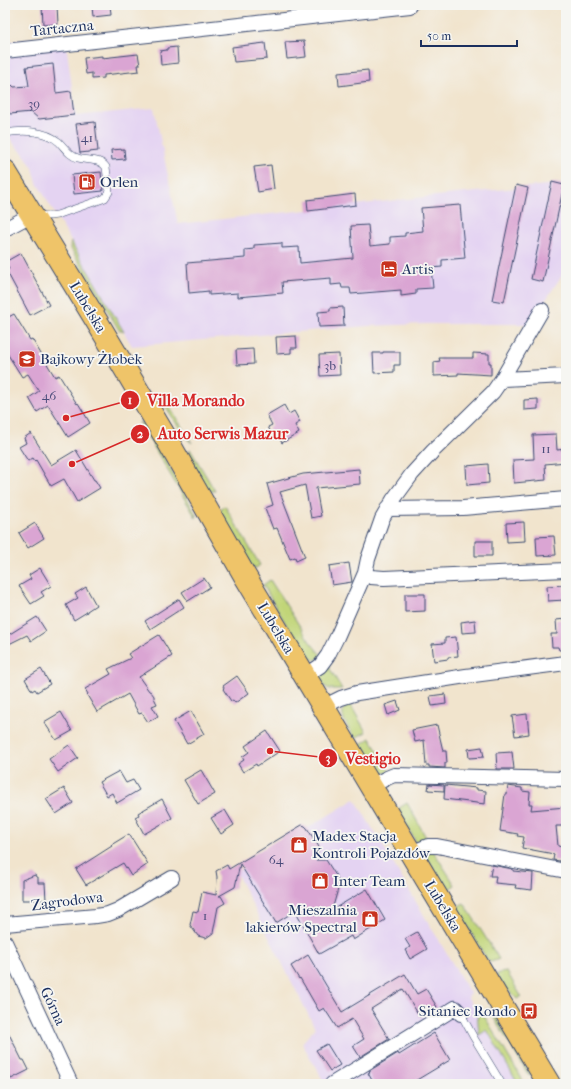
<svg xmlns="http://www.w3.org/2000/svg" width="571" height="1089" font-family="'IM FELL French Canon',serif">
	<rect width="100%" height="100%" fill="#f6f6f2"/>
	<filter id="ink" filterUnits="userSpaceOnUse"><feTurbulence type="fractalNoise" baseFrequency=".025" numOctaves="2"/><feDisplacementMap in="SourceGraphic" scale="8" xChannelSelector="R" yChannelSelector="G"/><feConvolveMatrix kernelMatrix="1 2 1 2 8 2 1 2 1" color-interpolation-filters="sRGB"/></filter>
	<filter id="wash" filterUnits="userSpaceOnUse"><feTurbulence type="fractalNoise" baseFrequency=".012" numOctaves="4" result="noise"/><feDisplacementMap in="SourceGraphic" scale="16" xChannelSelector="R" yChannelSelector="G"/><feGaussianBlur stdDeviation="0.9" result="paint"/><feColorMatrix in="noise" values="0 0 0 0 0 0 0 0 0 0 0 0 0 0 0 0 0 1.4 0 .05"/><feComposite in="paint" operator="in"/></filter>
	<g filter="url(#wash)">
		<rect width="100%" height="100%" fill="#f1e4cd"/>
		<!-- built -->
		<path fill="#e4d3f2" d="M65 36 76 116 154 108 178 224 436 196 566 183V269L530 324H426L368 326 132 346 37 183 33 168 23 153 13 143 5 130V42Z
			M355 799 470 993 468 998 477 1011 479 1035 487 1030 518 1084H325L302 1043 315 1028 236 872Z"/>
		<!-- green -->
		<path fill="#c1d578" stroke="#6e826b" d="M71 242 124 332 119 330 70 247Z
			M162 395 192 443 185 437 159 396Z
			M139 422 144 424 147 427 197 516 196 518Z
			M190 449 215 491H208L188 456Z
			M225 506 260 565 256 568 252 567 220 513 221 508Z
			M270 580 310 642 321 655 318 659C311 661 307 658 303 653L263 585Z
			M327 664 342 689H329L323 685 321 680 320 676Z
			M349 702 366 732 355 738C348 726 335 714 349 702Z
			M370 738 390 772 382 774 375 772 359 745Z
			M407 803 428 841 418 843 416 842 399 812V808Z
			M432 849 455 885 449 889H446L424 854Z
			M464 903 499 959 491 962 488 961 457 909 458 906Z
			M507 972 521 996 517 999 499 981 496 975 499 973Z
			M488 1008 493 1012 531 1075 529 1076Z
			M480 1009 525 1084H518L487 1030 479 1035 477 1011Z"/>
		<g id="blocks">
			<!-- building -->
			<path fill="#daa5d3" d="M42 5H57L58 24 43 25Z
				M110 5 111 15 93 17 92 6Z
				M304 41 306 57 287 59 285 42Z
				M265 43 267 59 234 62 232 47Z
				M177 47 178 63 161 65 160 51 167 50V48Z
				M138 54 140 65H138L139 71 104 75V78L92 79V73L86 74 84 58 102 56V58Z
				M53 64 56 93 71 91 74 115 39 119 31 112 10 114 5 106V87H10L12 85 14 87 29 86 26 67Z
				M368 70 369 82 339 86 338 73Z
				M95 122 98 151 80 153 76 124Z
				M124 149 125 159 112 160 111 150Z
				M271 165 274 189 258 192 254 167Z
				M101 172 103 191 74 194 72 175Z
				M552 182 564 185 543 282 531 279Z
				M516 185 528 188 504 302 492 300Z
				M355 194 356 205 308 211 307 200Z
				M460 205 465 258 442 260V267L431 268 433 288 416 289V294L401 296V290L351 294 350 288H342L341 284 331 285V278L282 282 283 293 238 297V293L209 295V291L189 293 187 263 245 258V250L254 249V245L282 243V248L299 247 300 263 353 258 351 226 368 225 370 246 390 244V237L405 236V233L423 231 421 208Z
				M21 253 49 305 30 315 6 270 9 269 5 262Z
				M343 307 344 326 319 327 318 312 330 311V308Z
				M14 314 30 340 32 339 55 377 59 375 77 404 78 403 90 423 68 437 48 405 37 412 29 398 39 391 28 374 22 377 5 350V319Z
				M296 336 297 348H291V353L277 354 276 337Z
				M253 349 254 364 237 365 236 350Z
				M383 352H400V365H394V372L374 373 373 353H383Z
				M473 353 489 354V363H491V375L458 373V375L434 376V362L440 361 439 358H473Z
				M339 354 340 375 320 376 319 355Z
				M538 399V409L524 410V400Z
				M284 405 289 414 294 411 300 422 295 425 299 433 282 443 277 434 273 436 268 427 272 425 267 415Z
				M31 433 51 465 76 450 94 480H95L100 488 77 502 64 479 51 486 36 460 35 461 33 458 28 461 19 447 26 443 24 438Z
				M556 434 557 450 566 449V462L545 464 546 480 514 483 513 460 534 459 533 435Z
				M488 464 489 483 467 485 466 466Z
				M359 469 360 484 316 488 321 516 311 518 305 485 280 492 305 557 296 561 295 557 290 559 277 528 273 529 265 508 273 505 267 484 303 474Z
				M524 522 525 541 507 542 506 523Z
				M35 523 44 538 28 548 19 533Z
				M554 536 556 555 537 556 536 537Z
				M475 541H492V556H475Z
				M349 563 352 582 332 585 329 566Z
				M40 568 51 586 41 592 44 596 31 604 19 586 31 579 29 575Z
				M204 578 210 587 188 601 182 592Z
				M564 585 565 600 548 601 547 586Z
				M86 587 96 605 87 611V612L74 620 66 605 78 598 75 594Z
				M405 594H425V611L405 612Z
				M179 599 184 607 150 629 145 621Z
				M37 617 46 631 31 641 27 635 9 644 5 637Z
				M566 619V650H559L558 647H552L551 634H557L556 620Z
				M475 620 476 632 462 633 461 622Z
				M159 635 172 656 139 677 149 691 151 692 154 696V698L157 704 152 706 158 716 148 722 142 713 139 714 128 694 97 712 87 695 88 694 85 689 111 674 108 669 131 658 128 654Z
				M456 637 458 656 448 657V659L434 661 432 644 445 643V638Z
				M41 669 50 684 37 692 35 689 32 691 25 679Z
				M237 676 249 693 235 703 233 700 231 701 223 689 224 688 223 686Z
				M445 694 446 704 432 706 430 696Z
				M397 701 400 710 388 715 385 705Z
				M191 711 204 734 187 744 174 721Z
				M61 712 72 731 56 740 44 722Z
				M527 714 529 734 515 736 512 716Z
				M437 725 443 751H446L447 763H445V768L429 767V765H426L424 740 415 742 412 730Z
				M267 731 280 751 257 766 256 764 243 772 238 764 244 760 242 757 249 752 245 746Z
				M69 745 78 758 58 772 49 759Z
				M482 747 484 757 469 758 468 749Z
				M512 752 514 769H497L496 753Z
				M201 770 215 794 198 804 184 780Z
				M119 771 126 783 133 780 139 790 117 803 112 793 107 796 99 782Z
				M429 784 444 785V791L428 790Z
				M445 785 477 788V790L486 791 485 804 444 799Z
				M508 786 522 788V791L530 792 529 804H532L531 810 566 807V818H564L565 826H556L558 846 566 848V862L553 860 554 854 522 848 524 837 517 836 518 834 500 831 505 794H507Z
				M64 788 73 803 56 814 46 799Z
				M162 799 172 818 144 834 135 817 139 815 138 813Z
				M225 810 234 825 221 834 211 818Z
				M302 825 305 826 307 828 319 847 316 860H326L340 882 332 910 367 889 385 920 353 940 351 936 319 954 295 911 276 923 240 864 235 887 219 896H221L225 903 218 907 213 933 206 938 198 936 190 925 193 911 198 912 202 892 216 895 217 877 216 871 227 865 229 869Z
				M129 834 148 864 131 876 123 863 86 885 76 869 112 846 111 845Z
				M492 865 513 869V871L533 873 532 890 515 888 516 885 495 883 496 876H490Z
				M35 875 36 877H38V883H45L46 900H22V880Z
				M417 932 427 949 410 959 405 950 410 947 405 939Z
				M308 955 342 1012 405 974 417 994 426 989 437 1007 420 1017 403 989 371 1009 389 1039 360 1057 353 1046 364 1039 352 1019 337 1028 324 1008 319 1011 300 978 299 979 291 966Z
				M5 1026 22 1060H24L29 1070 11 1079 5 1066Z
				M434 1033 450 1060 410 1084H374L368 1073 370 1072 369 1071 398 1053 399 1055Z
				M327 1044 340 1065 330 1071 316 1050Z"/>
		</g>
	</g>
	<g filter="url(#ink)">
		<use href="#blocks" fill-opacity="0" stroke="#3b4a6f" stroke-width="1"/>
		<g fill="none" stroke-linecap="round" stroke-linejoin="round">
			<!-- service casing -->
			<g stroke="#3b4a6f" stroke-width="8">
				<path id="service" d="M5 133C22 130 45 130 59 142 65 148 69 156 78 158 87 161 100 158 106 167L109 192 105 198 100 200 57 215 50 216 37 215
					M461 1014 474 1038 502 1084"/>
			</g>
			<!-- minor casing -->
			<g stroke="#3b4a6f" stroke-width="16">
				<path id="minor" d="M5 51 410 6
					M5 229 31 215
					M502 379 566 376
					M387 509 463 508 566 499
					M365 573 371 577 384 578 566 570
					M305 676 320 666 328 655 337 637 365 573 368 559 382 519 393 500 412 474 433 451 493 392 502 379 542 310
					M323 707 341 698 357 693 466 676 566 663
					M371 786 387 778 394 775 566 779
					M411 853 428 846H437L566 871
					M5 924 96 916 108 914 118 910 172 878
					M5 942 71 1084
					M332 1084 455 1008 461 1014"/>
			</g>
			<!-- primary casing -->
			<g stroke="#3b4a6f" stroke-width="24">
				<path id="primary" d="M5 171 96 320 166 438 245 576 549 1084"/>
			</g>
			<!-- service -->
			<use href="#service" stroke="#fff" stroke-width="7"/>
			<!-- minor -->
			<use href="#minor" stroke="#fff" stroke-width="14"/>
			<!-- primary -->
			<use href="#primary" stroke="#efc469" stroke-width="22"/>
		</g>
	</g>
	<!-- icons -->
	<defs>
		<g id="fuel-square" transform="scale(0.9)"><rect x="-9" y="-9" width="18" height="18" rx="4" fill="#c8321e" stroke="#f6f6f2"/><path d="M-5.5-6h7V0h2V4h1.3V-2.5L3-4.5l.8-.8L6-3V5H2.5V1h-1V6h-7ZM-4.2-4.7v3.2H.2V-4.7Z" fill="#fff"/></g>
		<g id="hotel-square" transform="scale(0.9)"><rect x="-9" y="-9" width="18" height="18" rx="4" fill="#c8321e" stroke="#f6f6f2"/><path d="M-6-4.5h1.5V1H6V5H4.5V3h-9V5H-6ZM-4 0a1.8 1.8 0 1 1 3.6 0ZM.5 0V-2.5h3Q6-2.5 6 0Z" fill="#fff"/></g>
		<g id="school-square" transform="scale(0.9)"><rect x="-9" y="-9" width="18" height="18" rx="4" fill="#c8321e" stroke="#f6f6f2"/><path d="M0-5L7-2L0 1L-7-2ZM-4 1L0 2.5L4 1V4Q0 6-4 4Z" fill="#fff"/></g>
		<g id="shop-square" transform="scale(0.9)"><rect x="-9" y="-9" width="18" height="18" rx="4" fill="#c8321e" stroke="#f6f6f2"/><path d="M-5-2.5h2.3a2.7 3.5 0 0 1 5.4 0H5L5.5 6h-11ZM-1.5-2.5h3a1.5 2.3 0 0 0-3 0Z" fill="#fff"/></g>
		<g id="bus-square" transform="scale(0.9)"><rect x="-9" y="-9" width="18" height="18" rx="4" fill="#c8321e" stroke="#f6f6f2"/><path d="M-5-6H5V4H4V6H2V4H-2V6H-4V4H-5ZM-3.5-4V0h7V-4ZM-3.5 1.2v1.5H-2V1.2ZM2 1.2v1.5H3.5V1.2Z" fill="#fff"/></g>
	</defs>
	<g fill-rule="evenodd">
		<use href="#fuel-square" x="87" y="182"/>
		<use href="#hotel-square" x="389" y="269"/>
		<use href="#school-square" x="27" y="359"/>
		<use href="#shop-square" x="299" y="845"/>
		<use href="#shop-square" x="320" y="881"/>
		<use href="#shop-square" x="370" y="919"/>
		<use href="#bus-square" x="529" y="1011"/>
	</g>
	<g text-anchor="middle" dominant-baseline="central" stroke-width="3.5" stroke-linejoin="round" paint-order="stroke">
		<!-- number labels -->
		<g font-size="13" fill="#4b4c7b">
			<text x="34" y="103">39</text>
			<text x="87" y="137">41</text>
			<text x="330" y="365">3b</text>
			<text x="49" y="395">46</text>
			<text x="546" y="448">11</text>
			<text x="276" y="859">64</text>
			<text x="205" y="915">1</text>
		</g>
		<!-- street labels -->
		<g font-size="15" fill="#1b2f5e" stroke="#f6f6f2">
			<text transform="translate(62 28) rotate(-6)">Tartaczna</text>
			<text transform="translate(88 307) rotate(59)">Lubelska</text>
			<text transform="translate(276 628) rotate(59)">Lubelska</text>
			<text transform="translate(67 901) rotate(-7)">Zagrodowa</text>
			<text transform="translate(443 906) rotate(59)">Lubelska</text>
			<text transform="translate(53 1006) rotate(65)">Górna</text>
		</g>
		<!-- poi labels -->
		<g font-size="15" fill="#1b2f5e" stroke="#f6f6f2" text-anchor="start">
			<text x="100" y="182">Orlen</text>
			<text x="402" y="269">Artis</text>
			<text x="40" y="359">Bajkowy Żłobek</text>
			<text x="312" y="836">Madex Stacja<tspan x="312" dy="17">Kontroli Pojazdów</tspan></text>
			<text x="333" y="881">Inter Team</text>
			<text x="357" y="910" text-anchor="end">Mieszalnia<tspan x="357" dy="17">lakierów Spectral</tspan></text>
			<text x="516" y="1011" text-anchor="end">Sitaniec Rondo</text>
		</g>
	</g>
	<!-- callouts -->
	<path fill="none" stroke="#d62828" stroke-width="1.5" d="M66 418L130 400M72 464L140 434M270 751L328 758"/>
	<g fill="#d62828" stroke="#f6f6f2" stroke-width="1.5">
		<circle cx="66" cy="418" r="4"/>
		<circle cx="72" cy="464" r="4"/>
		<circle cx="270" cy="751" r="4"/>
		<circle cx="130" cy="400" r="10"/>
		<circle cx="140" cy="434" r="10"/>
		<circle cx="328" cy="758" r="10"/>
	</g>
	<g font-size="12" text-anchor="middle" font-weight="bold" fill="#fff">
		<text x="130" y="404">1</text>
		<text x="140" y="438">2</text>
		<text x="328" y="762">3</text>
	</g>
	<g font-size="16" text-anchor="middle" font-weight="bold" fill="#d62828" stroke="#f6f6f2" stroke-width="3.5" stroke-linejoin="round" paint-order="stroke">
		<text x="196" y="406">Villa Morando</text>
		<text x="223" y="439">Auto Serwis Mazur</text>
		<text x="373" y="764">Vestigio</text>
	</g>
	<!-- margin -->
	<rect width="571" height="1089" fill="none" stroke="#f6f6f2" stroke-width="20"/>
	<!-- scale -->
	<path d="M421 40v6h96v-6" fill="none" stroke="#1b2f5e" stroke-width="2"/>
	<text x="427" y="40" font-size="12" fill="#1b2f5e" stroke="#f6f6f2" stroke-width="3" paint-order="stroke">50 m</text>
</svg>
